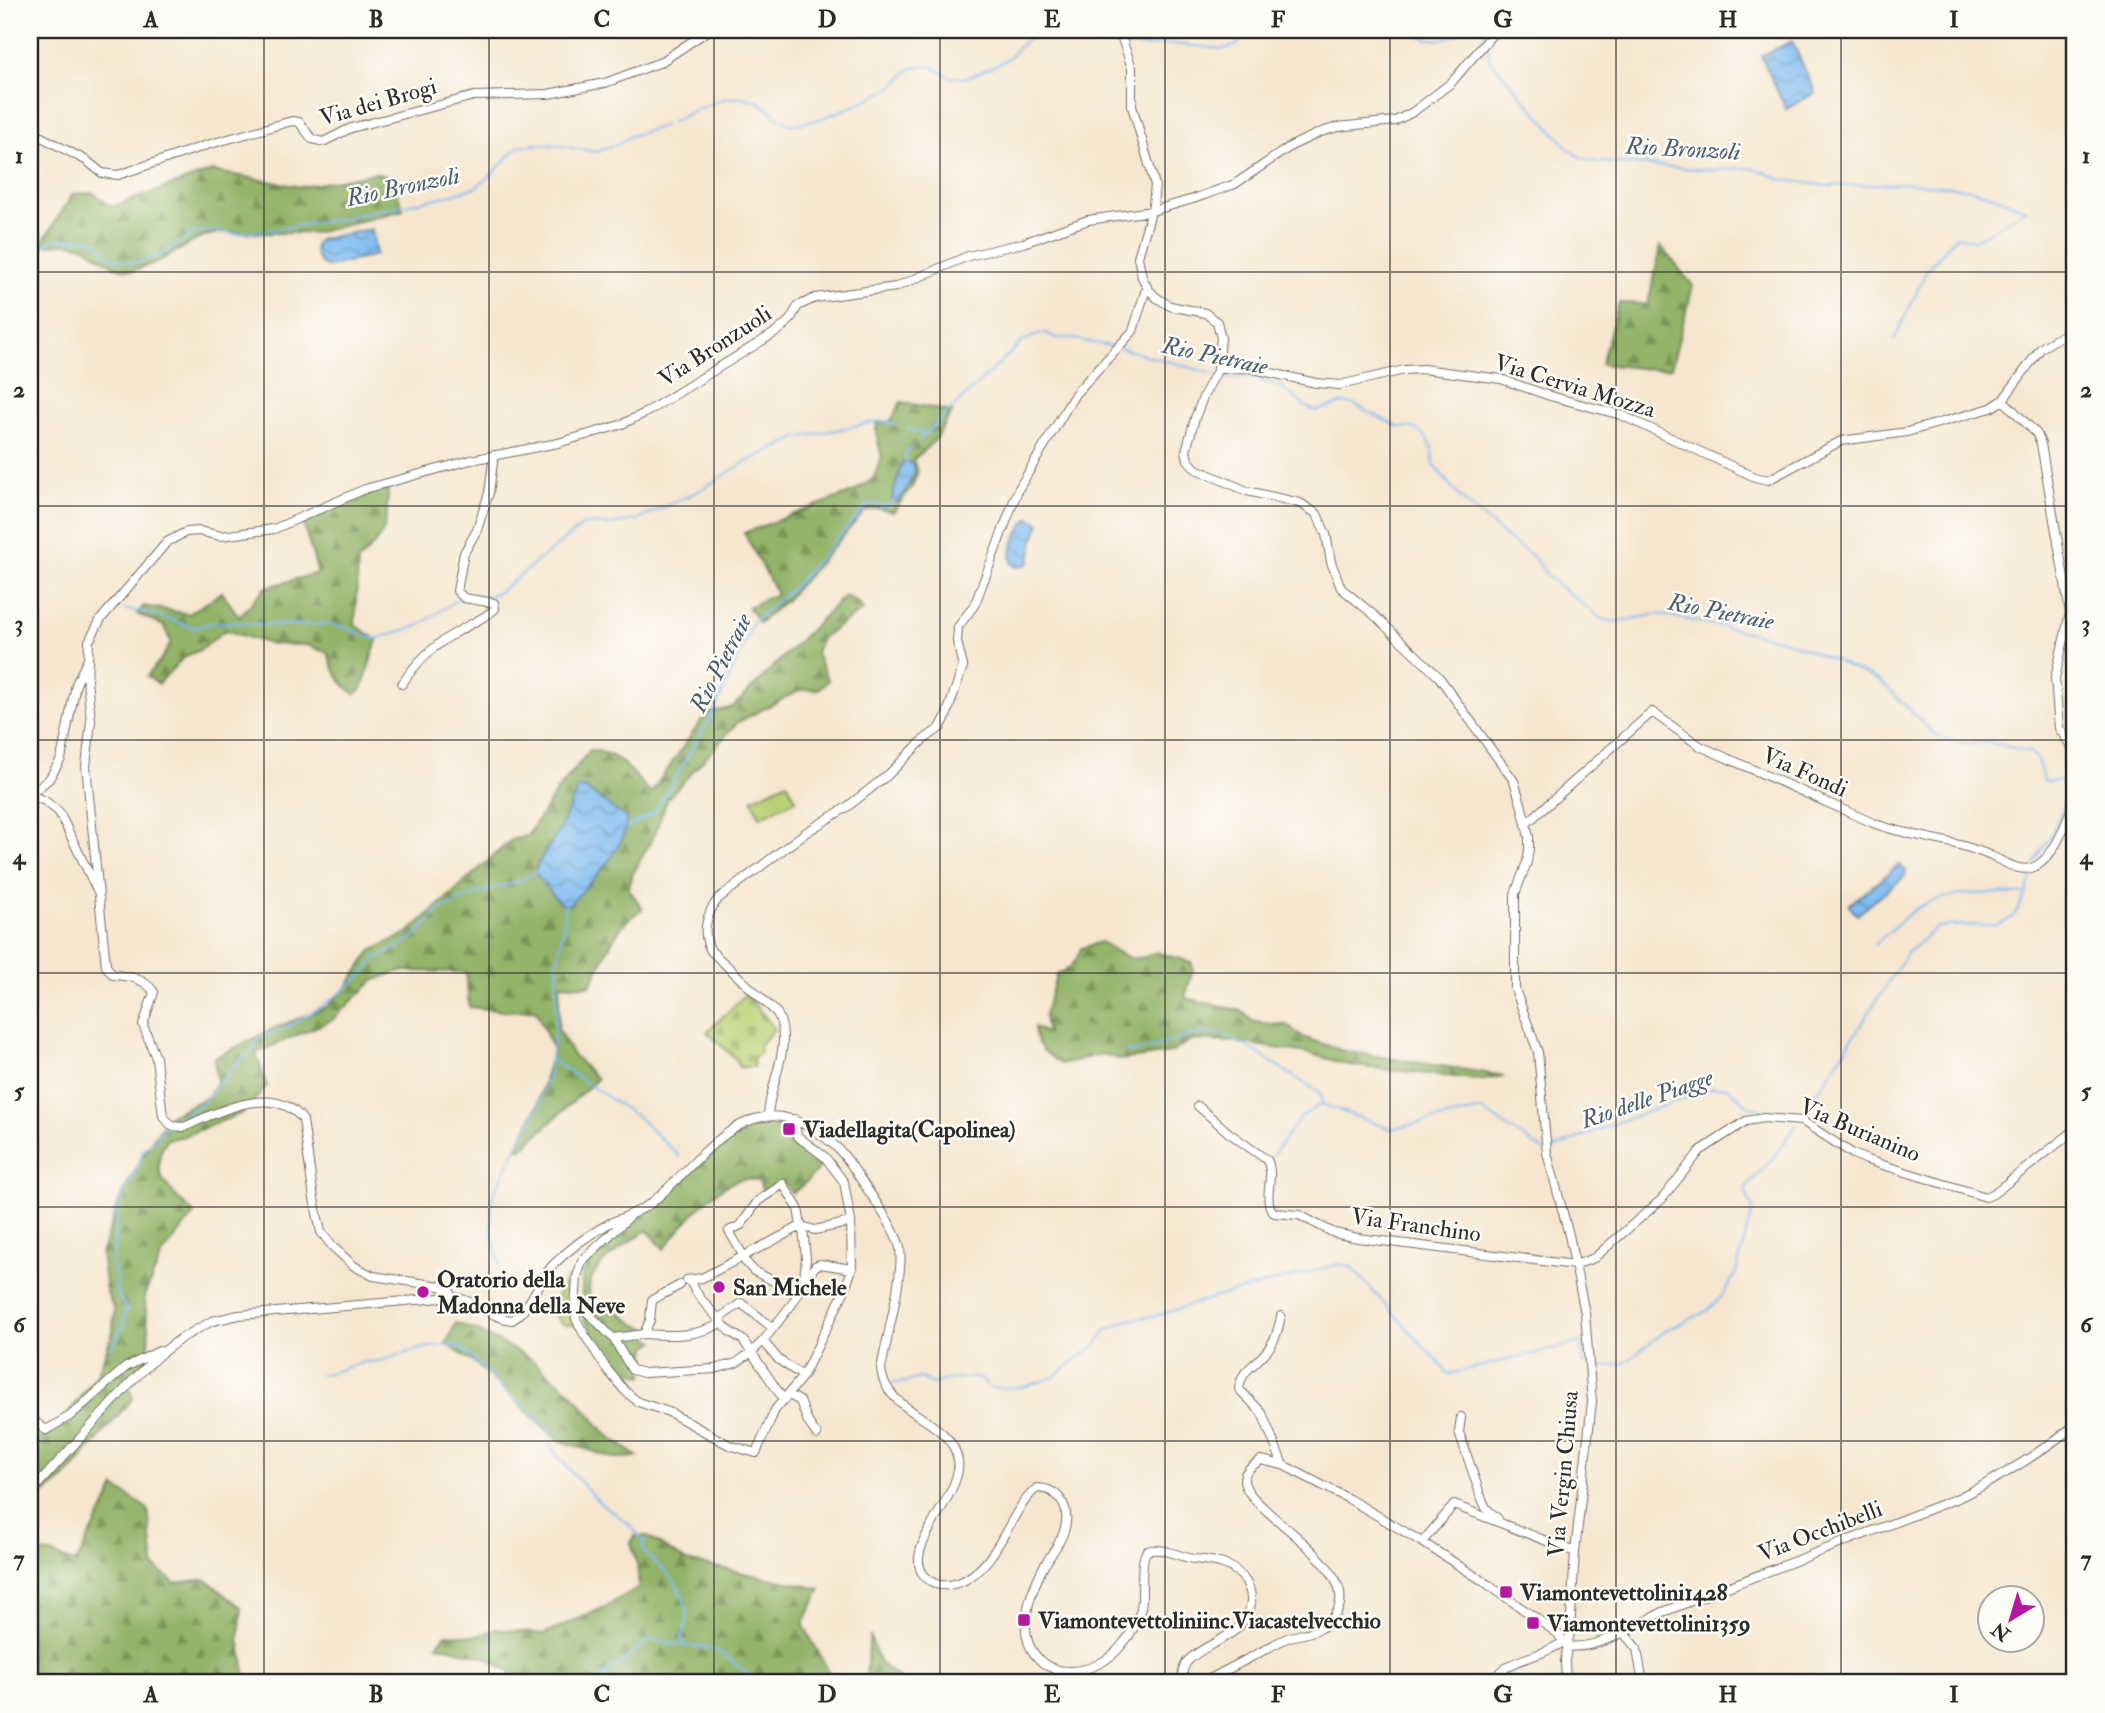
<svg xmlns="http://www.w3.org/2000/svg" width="2105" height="1713" font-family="'IM FELL Double Pica',serif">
	<defs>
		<pattern id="forest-firs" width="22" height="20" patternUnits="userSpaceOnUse" patternTransform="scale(1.75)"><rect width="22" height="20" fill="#92b367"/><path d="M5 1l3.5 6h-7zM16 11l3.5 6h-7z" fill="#779255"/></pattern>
		<pattern id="cemetery-stones" width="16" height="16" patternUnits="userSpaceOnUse" patternTransform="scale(1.75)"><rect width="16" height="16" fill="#b9d176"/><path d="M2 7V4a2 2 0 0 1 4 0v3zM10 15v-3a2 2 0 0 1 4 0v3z" fill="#9fb466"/></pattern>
		<pattern id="park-crowns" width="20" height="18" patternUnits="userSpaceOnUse" patternTransform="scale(1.75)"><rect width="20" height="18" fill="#b9d176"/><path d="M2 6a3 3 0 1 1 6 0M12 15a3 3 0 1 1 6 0" fill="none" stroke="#9fb466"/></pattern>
		<pattern id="water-waves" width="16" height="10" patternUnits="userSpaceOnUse" patternTransform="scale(1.75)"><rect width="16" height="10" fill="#7fbbf1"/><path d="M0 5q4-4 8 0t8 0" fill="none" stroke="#6898c3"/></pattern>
	</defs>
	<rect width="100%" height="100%" fill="#fdfcf7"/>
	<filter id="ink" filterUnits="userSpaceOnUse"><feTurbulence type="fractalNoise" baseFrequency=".0143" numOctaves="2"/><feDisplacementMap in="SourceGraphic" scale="14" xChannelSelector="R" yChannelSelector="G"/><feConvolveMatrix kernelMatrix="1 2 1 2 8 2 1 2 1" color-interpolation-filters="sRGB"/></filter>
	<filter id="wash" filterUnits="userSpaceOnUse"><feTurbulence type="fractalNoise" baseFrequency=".00686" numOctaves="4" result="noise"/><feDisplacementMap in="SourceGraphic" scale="28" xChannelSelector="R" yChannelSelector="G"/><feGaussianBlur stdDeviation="1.57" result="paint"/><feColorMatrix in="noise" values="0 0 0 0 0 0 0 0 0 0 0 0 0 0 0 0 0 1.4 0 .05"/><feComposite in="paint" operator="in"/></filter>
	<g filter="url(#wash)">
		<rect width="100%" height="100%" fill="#f6e6cf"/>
		<!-- forest -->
		<path fill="url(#forest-firs)" stroke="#5e6f49" stroke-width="2" d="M212 171 301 187 375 173 393 178 403 210 314 233H218L204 236 159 261 132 271 115 267 84 246 67 243 40 246 73 194 93 193 112 207Z
			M1661 246 1693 286 1671 368 1649 369 1601 364 1619 303 1648 304Z
			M901 402 952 412 935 440 913 460 918 472 912 487 893 512 877 508 865 511 785 601 759 623 748 607 777 594 744 533 853 492 873 479 882 457 876 432 877 423 891 421Z
			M388 488C386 530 388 532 358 561L355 625 377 640 362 689 355 694C340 684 333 670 328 653L307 645 270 644 225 630 202 649 184 657 158 684 147 676 163 657 171 642 164 626 137 614 144 606 189 614 222 592 239 617 265 588 318 573 303 523 357 496Z
			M845 595 858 603 863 610 821 638 816 653 828 681 819 689 800 690 738 722 668 798 654 835 631 877 629 889 643 909C610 929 608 956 589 986L560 984 558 1029 572 1054 597 1079 522 1149 517 1147 537 1106 553 1050 536 1010 504 1011 469 1007 466 972 399 971 373 981 332 1020 256 1053 267 1086 243 1113 181 1137 167 1139C145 1174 171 1190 194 1214L162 1255 144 1296 149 1335V1359L127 1383 133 1398 64 1479 30 1504V1443L53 1432 98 1373 113 1332 114 1310 106 1290 101 1254 122 1194 149 1145 170 1115 208 1097 217 1083 214 1058 273 1029 327 1007 347 987 371 951 408 933 511 840 527 836 559 788 590 750C620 752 631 773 651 793L706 714 733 707Z
			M1101 942C1123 955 1131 966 1156 952L1191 962 1193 969 1185 998 1242 1011 1252 1021 1262 1023 1286 1025 1305 1038 1344 1051 1504 1076 1483 1080 1353 1066 1307 1053 1236 1042 1191 1040 1170 1053 1121 1060 1103 1054 1061 1064C1045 1053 1035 1047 1034 1027L1047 1034 1044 1016 1057 974C1072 968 1076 963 1081 948Z
			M764 1118 777 1121 823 1163C812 1175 807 1184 792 1193L783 1181 763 1192 759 1181C754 1180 748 1178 742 1179 714 1185 681 1227 664 1249L647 1230C631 1241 593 1264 590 1284 588 1293 590 1303 591 1312H619L636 1325 647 1328 648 1337 655 1341 647 1347 643 1376 618 1366 609 1359 595 1339 582 1315V1274L593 1256 728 1139 745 1126Z
			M456 1323 478 1331 531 1359 570 1391 605 1433 638 1457 613 1458 558 1440 475 1363 446 1344Z
			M115 1487 148 1509 154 1566 175 1583 205 1579 242 1608 239 1638 247 1683H30V1560L45 1552 76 1563Z
			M635 1536H647L686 1561 821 1589 803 1624 835 1683H595L589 1678 581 1683H558L548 1674 527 1683H510V1672L486 1657 437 1645 446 1634 478 1636 495 1629 544 1634 603 1608 639 1587 637 1564 631 1543Z
			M870 1636 879 1662 904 1683H865Z"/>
		<!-- cemetery -->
		<path fill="url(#cemetery-stones)" stroke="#727e50" stroke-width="2" d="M746 994 775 1029 759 1045 760 1054 753 1058 754 1067H739L736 1059 707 1032Z"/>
		<!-- park -->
		<path fill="url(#park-crowns)" stroke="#727e50" stroke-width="2" d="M571 1278 563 1301 576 1325C561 1326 555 1320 552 1306L566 1279Z"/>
		<!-- pitch -->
		<path fill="#b9d176" stroke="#727e50" stroke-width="2" d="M787 782 796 800 760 817 752 799Z"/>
		<!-- water -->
		<path fill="url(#water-waves)" stroke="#55738e" stroke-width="2" d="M1792 41 1815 93 1786 109 1761 56Z
			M372 229 376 255 327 267C317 262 314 255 316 243L321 239Z
			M908 462 913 465 915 472 903 496 897 502 892 499 902 463Z
			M1030 518 1040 524 1035 535 1029 563C996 581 1015 528 1030 518Z
			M578 788 586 789 626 818C629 847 588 885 569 905L560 904 535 873 537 865 559 831Z
			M1899 865 1906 871 1905 876 1857 915 1849 906 1851 903Z"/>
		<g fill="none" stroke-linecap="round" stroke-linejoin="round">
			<!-- stream -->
			<path stroke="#7fbbf1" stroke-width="2" d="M1076 30 1120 47
				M1411 30C1428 45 1448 40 1466 30
				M1485 30 1484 37 1486 39
				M1488 44 1489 59 1569 149 1581 158 1599 162 1713 170 1749 168 1760 170 1779 179 1827 186 1906 183 1965 188 2000 198 2026 210
				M1129 46 1146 47 1173 44 1224 49 1237 45 1253 30
				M672 122C694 110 732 89 757 101 770 107 778 123 793 124 813 125 881 96 897 83 902 78 906 72 912 68L931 66 950 77 966 78 1005 61 1025 41 1050 30
				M30 317C46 302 37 294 38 275 38 265 40 256 43 247L54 239H90L97 242 107 255 115 260 138 263 162 254 196 232 210 231 236 234 280 229 317 222 336 220 442 197 476 187 491 175 518 147 526 145 549 144 596 152 618 144 630 136 664 126
				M1894 340 1927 270 1956 236 1975 240 2024 211
				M1120 348 1213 374
				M1218 375 1233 379H1257L1280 386 1306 407 1316 411 1343 403 1353 404 1398 427 1414 428 1424 435 1431 445 1434 465 1460 497 1509 540 1534 557 1548 577 1600 618 1614 622 1660 614 1780 639 1836 661 1880 681 1934 734 1948 740 1971 744 1989 742 2029 752 2036 757 2039 764 2043 781H2075
				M908 429 925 434
				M919 440 1022 342 1037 335 1046 333 1056 338H1069L1115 347
				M906 463V453L912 447
				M470 595 489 596 499 592 582 526 587 524 612 525 636 520 697 492 742 464 797 438 874 422 886 421 896 425
				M124 609 152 614 195 628 215 622 280 625 326 624 340 626 376 639 418 626 458 599
				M2073 629 2075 628
				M627 827 652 814 660 803 712 716 754 621 794 587 869 504 887 507 894 501
				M2034 863 2050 837 2064 805 2075 788
				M1874 945C1889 933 1904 915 1921 906 1951 890 1993 894 2026 894
				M1126 1052C1155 1052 1179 1034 1206 1033 1237 1031 1290 1078 1321 1093L1322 1103
				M552 1060 639 1118 679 1156
				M1322 1104 1390 1129 1482 1110 1544 1151
				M1802 1117 1907 953 1937 927C1991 919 2015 946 2032 872
				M172 1120C198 1111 216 1090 231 1069 237 1062 246 1058 252 1050 255 1045 257 1040 261 1036L283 1029 318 1009 342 992 366 971 375 959 401 946 417 934 441 909 475 894 519 881 537 871
				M1550 1150 1613 1124 1713 1088 1727 1087 1750 1107 1790 1116
				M1271 1158 1301 1117 1321 1104
				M500 1266 491 1230 492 1196 537 1109 547 1082 556 1027 557 962 563 931 565 905
				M111 1348 123 1325 126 1309 116 1291 117 1277 112 1264 117 1214 124 1192 138 1167 143 1150 157 1138 166 1125
				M1592 1365 1607 1366 1625 1363 1668 1329 1707 1311 1723 1295 1735 1275 1753 1208 1745 1191 1746 1187 1772 1159 1797 1124
				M319 1374C334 1374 347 1366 361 1363 368 1361 376 1362 383 1360 405 1354 442 1338 464 1350L504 1390 550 1429V1444L560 1459 599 1502 628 1523 644 1542 642 1549C647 1556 652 1560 658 1565 675 1578 689 1601 687 1622 686 1626 683 1633 682 1638L685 1647
				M890 1383H901L921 1378 932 1384C941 1380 967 1376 977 1378 983 1380 986 1385 991 1388L1024 1387 1054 1377 1097 1344 1106 1330 1128 1320 1159 1315 1216 1297 1339 1264 1351 1267 1449 1374 1581 1342 1583 1363 1587 1364
				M599 1683 612 1668 624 1661 647 1641 651 1640 717 1650 759 1683"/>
		</g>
	</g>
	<g filter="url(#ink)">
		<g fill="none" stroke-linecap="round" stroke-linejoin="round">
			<!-- minor casing -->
			<g stroke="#726c64" stroke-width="10">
				<path id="minor" d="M1119 30 1132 68V106L1155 185 1153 205 1138 257 1142 277 1148 289 1157 298 1170 306 1205 313 1217 322 1221 338 1218 369 1204 395 1195 418 1186 451 1188 460 1196 469 1247 491 1300 503 1317 514 1326 534 1331 562 1341 588 1374 615 1439 677 1514 781 1522 807 1529 837V849L1527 862 1515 894V989L1538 1052 1547 1153 1569 1235 1585 1313 1592 1402 1575 1552 1570 1632 1565 1661 1566 1683
					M30 131 87 161 102 173 118 175 207 145 292 121 299 122 312 139 323 142 351 128 474 96 548 94 605 83 661 62 709 30
					M1218 369 1249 368 1316 383 1340 385 1404 370 1423 369 1501 379 1550 396 1621 415 1755 477 1768 480 1841 441 1907 432 1991 408 2003 400 2041 348 2075 328
					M2003 400 2037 434 2041 444 2070 613 2055 678 2059 728 2075 752
					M402 684C416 662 434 645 457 632 470 624 483 619 495 609L494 603 464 598 457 591 464 553 477 530 489 493 494 455
					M30 795 49 779 61 759 76 684 86 663
					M30 795 45 801 59 812 97 890
					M1526 824 1652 712 1700 746 1873 823C1912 838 1955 839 1993 857 2005 862 2020 873 2034 867 2056 857 2067 820 2075 799
					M1198 1106 1229 1133 1267 1160C1276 1176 1261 1200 1274 1213L1299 1215 1334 1233 1358 1238 1575 1265 1594 1258 1662 1199 1700 1151 1746 1121 1764 1118 1802 1121 1853 1154 1867 1160 1986 1197 1993 1194 2075 1130
					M768 1115C770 1081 794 1045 777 1013L711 951C701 934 706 913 719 898L805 833 847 807 889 774 923 740 940 728 946 717 963 666 957 642 958 627 975 604 1018 490 1075 394 1133 331 1145 292 1148 289
					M628 1218 582 1261 577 1277 575 1309 576 1319 584 1334 606 1368 625 1391 638 1402 669 1412 729 1445 756 1453 775 1410 803 1376 844 1292 852 1269 851 1222 844 1182 825 1157 797 1136 794 1119
					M803 1228 806 1258 804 1279
					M744 1257 729 1231 741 1225 758 1201 783 1184 798 1208 801 1226
					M742 1258 754 1271 798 1294
					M687 1280 702 1278 801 1226 815 1230 851 1222
					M689 1280 700 1298 729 1331 743 1340 784 1400
					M452 1297 450 1291 440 1286 373 1276 354 1266 332 1246 321 1232 314 1199 303 1120C275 1082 218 1112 184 1127L172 1126 163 1116 156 1058 143 1025 154 992C144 978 129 976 113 975L106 966 86 766 91 721 87 680 89 641 101 619 167 542 186 532 199 531 221 536 274 529 365 489 471 460 558 443 620 425 645 413 778 331 790 320 798 306 815 298 896 287 968 256 1023 243 1088 220 1152 211 1193 199 1235 184 1291 146 1321 132 1338 127 1395 121 1413 112 1451 83 1496 30
					M575 1300 613 1338 632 1370 644 1373 715 1369 736 1363 752 1352 763 1341 792 1304 815 1266 820 1264 852 1269
					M1281 1316C1278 1331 1275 1342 1265 1353 1253 1367 1242 1369 1239 1389L1262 1413 1283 1465
					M718 1319 741 1303 773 1328
					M644 1334C671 1336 697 1337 721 1323
					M613 1338 644 1334 650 1320 652 1300 680 1285
					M763 1341 779 1360 803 1376
					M789 1395 800 1401 808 1422 817 1435
					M1461 1417 1459 1432 1480 1494 1486 1508 1498 1519
					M30 1418 46 1430 70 1416 126 1367 159 1351
					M30 1493 133 1380 159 1355 180 1339 212 1321 239 1315 452 1297C475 1299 490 1318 512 1320 530 1311 538 1280 553 1265 569 1249 588 1235 608 1224 623 1217 638 1213 651 1203 697 1167 743 1087 809 1127 827 1138 840 1148 852 1166 864 1186 896 1227 900 1248 904 1274 886 1341 881 1369 886 1415 951 1418 958 1460 965 1497 887 1559 934 1583 943 1588 957 1584 965 1580 1002 1559 1008 1512 1037 1488 1062 1489 1072 1511 1063 1534 1057 1549 1045 1561 1039 1576 1028 1599 1017 1636 1037 1657 1045 1667 1057 1671 1070 1671 1089 1671 1109 1661 1121 1646 1130 1636 1138 1622 1141 1608 1144 1593 1139 1560 1147 1551 1162 1546 1179 1557 1194 1559 1215 1561 1234 1563 1246 1582 1251 1590 1252 1599 1250 1608 1243 1643 1179 1647 1183 1676L1190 1683
					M1422 1542 1454 1505 1575 1552
					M1623 1632 1637 1649 1643 1683
					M1567 1646C1596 1651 1637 1625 1663 1612L1958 1498C2000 1478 2039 1454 2075 1425
					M1202 1683C1221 1673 1240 1663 1259 1653 1268 1648 1278 1642 1287 1638 1303 1633 1319 1633 1331 1620 1377 1571 1241 1510 1244 1479 1245 1469 1254 1465 1261 1460L1283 1465 1349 1499 1422 1542 1483 1581 1557 1633 1567 1646
					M1490 1683C1513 1654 1538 1660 1563 1642"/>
			</g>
			<!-- minor -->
			<use href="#minor" stroke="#fff" stroke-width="8"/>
		</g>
	</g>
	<!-- grid -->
	<path fill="none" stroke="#2b2b2b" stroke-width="2" stroke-opacity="0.55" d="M264 30V1683M489 30V1683M714 30V1683M940 30V1683M1165 30V1683M1390 30V1683M1616 30V1683M1841 30V1683M30 272H2075M30 506H2075M30 740H2075M30 973H2075M30 1207H2075M30 1441H2075"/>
	<!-- markers -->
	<g fill="#b5179e" stroke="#fdfcf7" stroke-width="2.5">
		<rect x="782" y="1122" width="14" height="14" rx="3.5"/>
		<circle cx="719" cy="1287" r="7"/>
		<circle cx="423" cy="1292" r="7"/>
		<rect x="1499" y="1585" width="14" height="14" rx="3.5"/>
		<rect x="1017" y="1613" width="14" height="14" rx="3.5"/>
		<rect x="1526" y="1616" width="14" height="14" rx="3.5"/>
	</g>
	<g text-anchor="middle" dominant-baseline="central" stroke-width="5" stroke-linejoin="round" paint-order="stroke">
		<!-- street labels -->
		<g font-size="23" fill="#2b2b2b" stroke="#fdfcf7">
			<text transform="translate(378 102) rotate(-16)">Via dei Brogi</text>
			<text transform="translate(715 346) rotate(-33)">Via Bronzuoli</text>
			<text transform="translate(1575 386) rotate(17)">Via Cervia Mozza</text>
			<text transform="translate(1805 772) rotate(24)">Via Fondi</text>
			<text transform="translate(1860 1130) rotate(23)">Via Burianino</text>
			<text transform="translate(1416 1225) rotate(8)">Via Franchino</text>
			<text transform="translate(1563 1474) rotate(-85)">Via Vergin Chiusa</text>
			<text transform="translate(1820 1531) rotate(-21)">Via Occhibelli</text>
		</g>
		<!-- poi labels -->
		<g font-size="23" font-weight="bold" fill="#2b2b2b" stroke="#fdfcf7" text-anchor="start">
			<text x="803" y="1129">Viadellagita(Capolinea)</text>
			<text x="437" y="1279">Oratorio della<tspan x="437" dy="26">Madonna della Neve</tspan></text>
			<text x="733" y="1287">San Michele</text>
			<text x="1520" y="1592">Viamontevettolini1428</text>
			<text x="1038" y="1620">Viamontevettoliniinc.Viacastelvecchio</text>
			<text x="1547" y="1623">Viamontevettolini1359</text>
		</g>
		<!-- water labels -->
		<g font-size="24" font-style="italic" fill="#485d70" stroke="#fdfcf7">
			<text transform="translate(1683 149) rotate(3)">Rio Bronzoli</text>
			<text transform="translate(403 187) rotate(-12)">Rio Bronzoli</text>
			<text transform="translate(1215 356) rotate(12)">Rio Pietraie</text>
			<text transform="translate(1721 612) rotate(11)">Rio Pietraie</text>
			<text transform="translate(721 663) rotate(-63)">Rio Pietraie</text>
			<text transform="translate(1647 1099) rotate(-19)">Rio delle Piagge</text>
		</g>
	</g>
	<!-- margin -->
	<rect width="2105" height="1713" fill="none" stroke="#fdfcf7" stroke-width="77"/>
	<!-- north arrow -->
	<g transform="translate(2011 1619) rotate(218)"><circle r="33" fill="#fdfcf7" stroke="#a9a8a5" stroke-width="2"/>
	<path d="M0-5L12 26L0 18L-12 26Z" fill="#b5179e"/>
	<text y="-10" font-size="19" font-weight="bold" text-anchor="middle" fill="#2b2b2b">N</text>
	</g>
	<rect x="38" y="38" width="2028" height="1636" fill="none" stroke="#2b2b2b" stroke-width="2.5"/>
	<g font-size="23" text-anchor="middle" font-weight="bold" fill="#2b2b2b">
		<text x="151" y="27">A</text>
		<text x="376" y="27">B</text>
		<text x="602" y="27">C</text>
		<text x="827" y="27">D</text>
		<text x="1052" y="27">E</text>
		<text x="1278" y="27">F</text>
		<text x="1503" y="27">G</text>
		<text x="1728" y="27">H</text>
		<text x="1954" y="27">I</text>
		<text x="19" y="163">1</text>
		<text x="2086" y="163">1</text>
		<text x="19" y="397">2</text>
		<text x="2086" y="397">2</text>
		<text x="19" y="631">3</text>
		<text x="2086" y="631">3</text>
		<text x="19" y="864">4</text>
		<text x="2086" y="864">4</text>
		<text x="19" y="1098">5</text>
		<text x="2086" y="1098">5</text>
		<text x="19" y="1332">6</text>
		<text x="2086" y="1332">6</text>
		<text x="19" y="1566">7</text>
		<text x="2086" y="1566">7</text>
		<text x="151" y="1702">A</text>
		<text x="376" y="1702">B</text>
		<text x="602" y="1702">C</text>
		<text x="827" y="1702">D</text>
		<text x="1052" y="1702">E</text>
		<text x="1278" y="1702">F</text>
		<text x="1503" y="1702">G</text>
		<text x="1728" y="1702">H</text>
		<text x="1954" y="1702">I</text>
	</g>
</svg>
